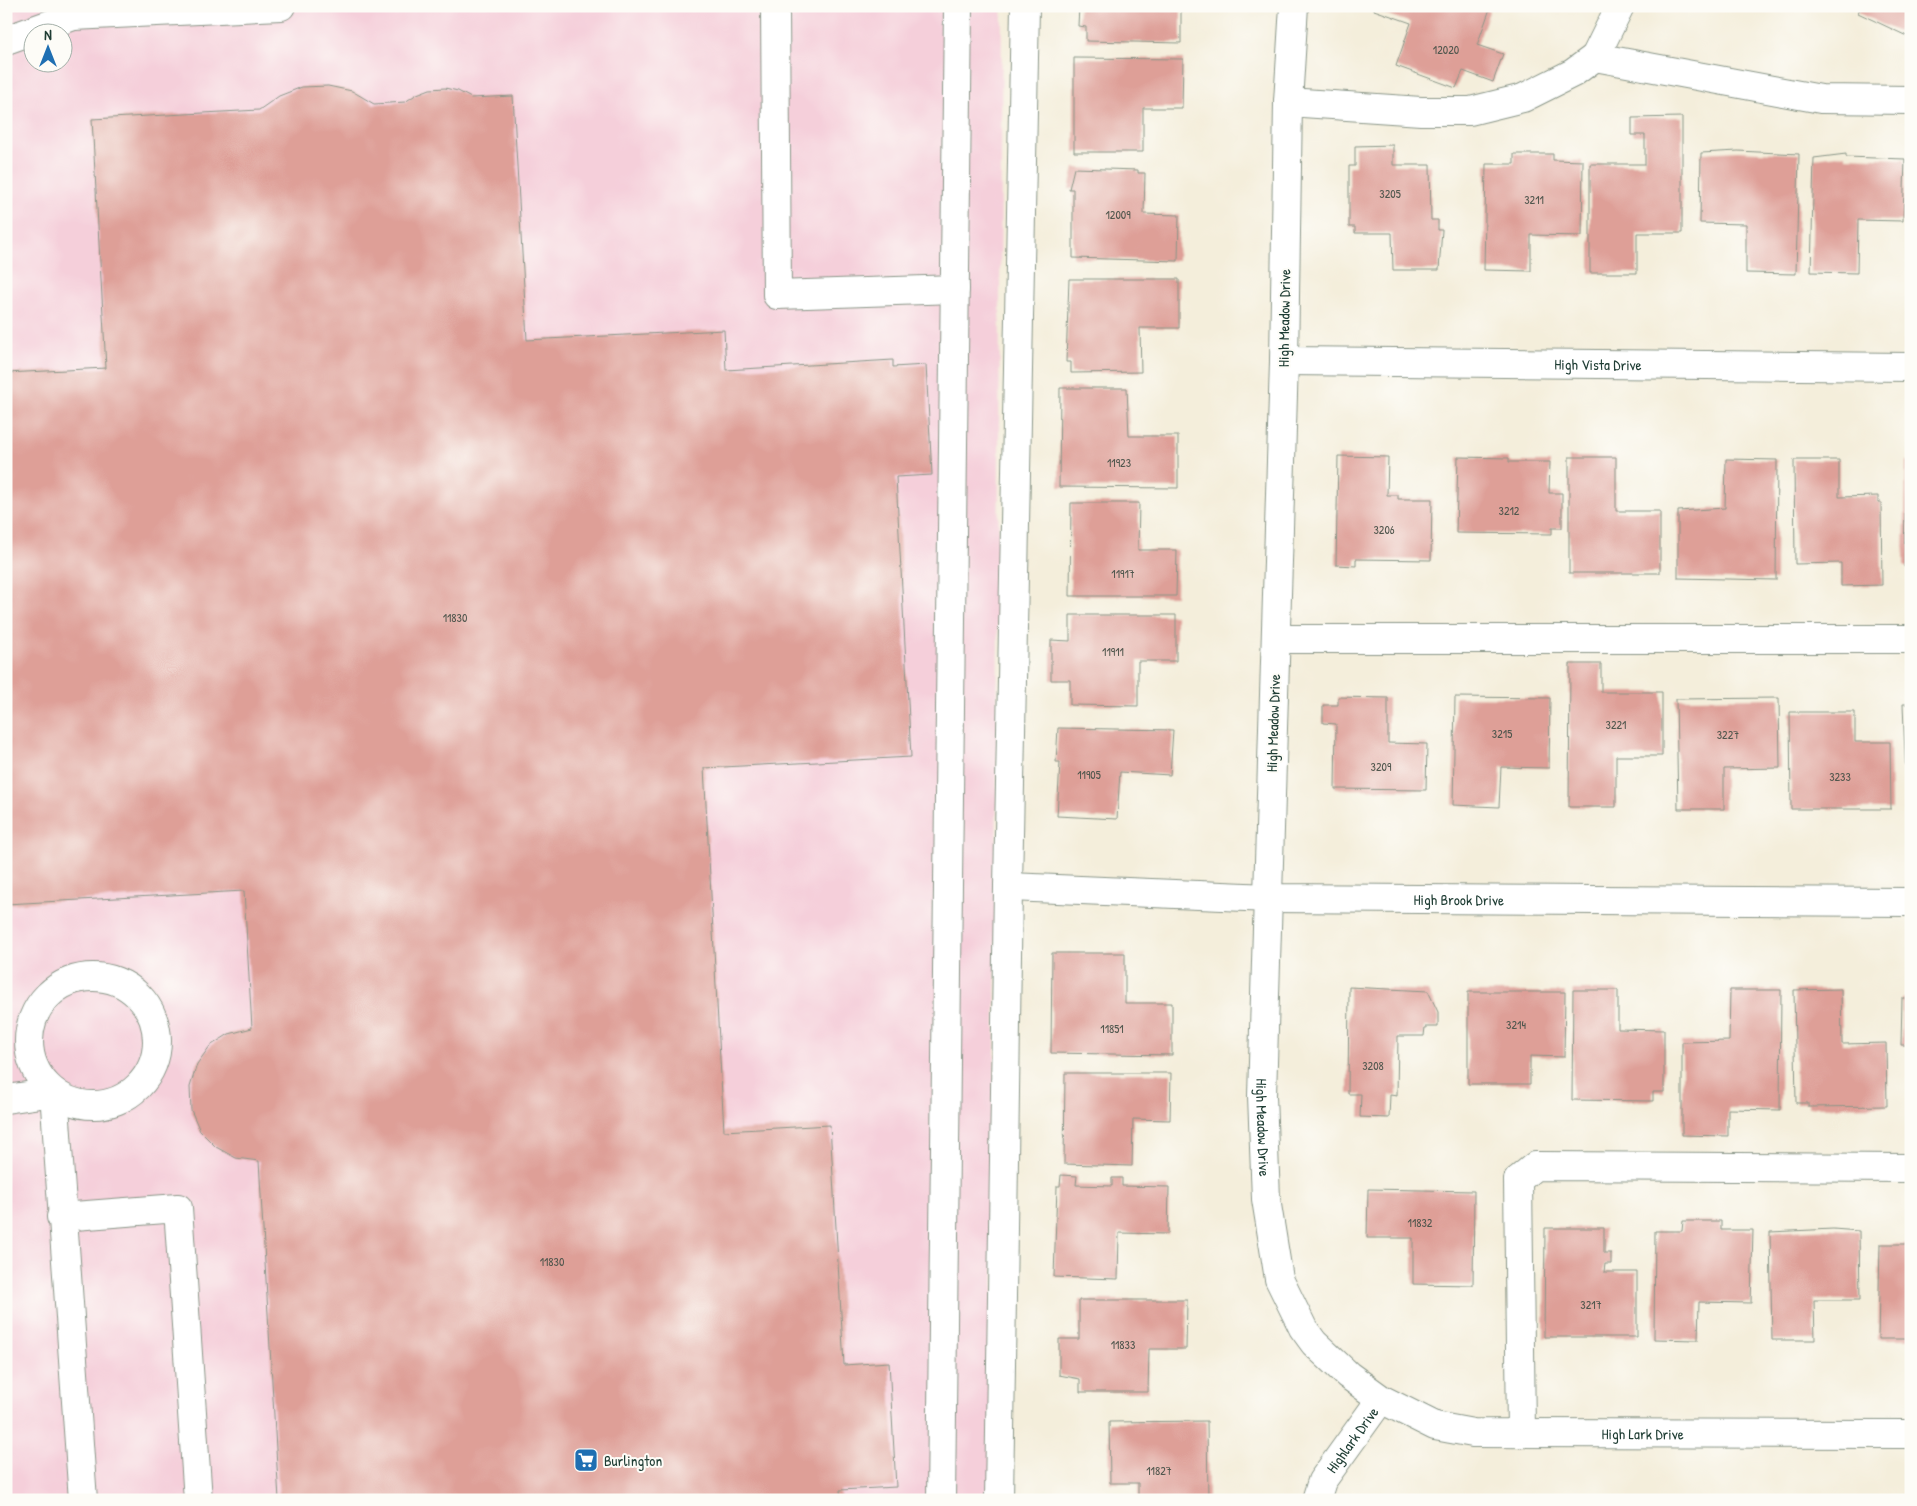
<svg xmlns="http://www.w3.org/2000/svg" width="1917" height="1506" font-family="'Patrick Hand',sans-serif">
	<rect width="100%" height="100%" fill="#fdfcf7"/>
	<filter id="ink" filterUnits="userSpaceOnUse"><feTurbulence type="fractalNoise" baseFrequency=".02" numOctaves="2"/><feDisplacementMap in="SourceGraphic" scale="10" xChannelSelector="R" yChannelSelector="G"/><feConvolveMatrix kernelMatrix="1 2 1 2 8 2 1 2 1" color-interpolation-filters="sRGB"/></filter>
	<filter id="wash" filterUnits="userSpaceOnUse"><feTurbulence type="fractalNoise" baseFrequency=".0096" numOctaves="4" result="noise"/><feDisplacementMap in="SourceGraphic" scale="20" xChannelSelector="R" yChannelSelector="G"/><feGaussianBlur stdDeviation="1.12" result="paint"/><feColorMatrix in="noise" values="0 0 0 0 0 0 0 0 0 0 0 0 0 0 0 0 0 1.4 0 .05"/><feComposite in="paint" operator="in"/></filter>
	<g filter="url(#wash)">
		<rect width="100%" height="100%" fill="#f4eedb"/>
		<!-- built -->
		<path fill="#f5cfda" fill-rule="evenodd" d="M6 6H1002L992 1500H6ZM32 32H62V62H32Z"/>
		<g id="blocks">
			<!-- building -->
			<path fill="#de9f97" d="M1079 6H1181V43L1086 41V27L1078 26Z
				M1375 6H1491L1477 45 1503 54 1493 82 1463 71 1456 88 1396 66 1411 23 1374 10Z
				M1861 6H1911V38L1858 13Z
				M1074 58 1183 59 1182 108H1143V152H1074Z
				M328 86 352 91 374 104 405 102 417 94 430 89 445 88 458 91 471 98 513 96 527 340 724 330 726 370 893 360V367L926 365 932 475 896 477 911 757 704 768 724 1131 830 1125 844 1365 889 1362 896 1487 840 1490 841 1500H279L259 1161 236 1158 216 1147 200 1131 191 1110 190 1087 197 1064 210 1046 229 1034 252 1028 244 891 6 904V373L106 368 92 119 259 110 279 96 302 87Z
				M1682 117V233H1637V273H1590V164H1645V135H1632V118Z
				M1393 145V165H1430L1431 220H1438V230H1442L1439 270H1393L1392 233H1355V227H1349V166H1355V146Z
				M1738 151 1799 154 1796 274 1746 273V224L1700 223 1701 153Z
				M1514 154H1553V160L1583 161 1582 236 1531 235V271L1484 270 1486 164H1514Z
				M1846 154V157L1905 159 1903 221 1858 220 1857 273 1811 272 1814 158Z
				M1074 168 1138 170V173H1145L1144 214 1179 215 1178 261 1073 258V189H1069Z
				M1069 279H1179V328H1140L1141 372 1071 373V362H1066Z
				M1060 388H1127L1129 436H1178V488L1059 487Z
				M1338 456 1388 457 1387 495H1398V499H1432L1431 560 1356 559V566L1336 565Z
				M1458 457 1509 458V462H1550L1549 493H1562V528H1552V534L1456 533Z
				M1569 457H1616V511H1660V573H1569Z
				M1726 459 1777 460 1776 580 1678 578V511L1725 508Z
				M1794 460H1839V497L1878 496V502H1881L1882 585 1841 586V563L1795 564Z
				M1906 461H1911V567H1904Z
				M1071 503H1139L1138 550H1177L1176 596H1070Z
				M1070 615H1176V661H1138V706L1070 705V680H1051V640L1070 641Z
				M1570 664H1601V692H1662V756H1616V807H1569Z
				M1338 697 1388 698V743L1427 744 1426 790 1335 789 1336 724 1323 723V705H1338Z
				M1455 697 1550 698 1549 768 1501 767 1499 807 1453 805Z
				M1779 698 1780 768 1724 769V809H1678L1676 699Z
				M1903 704H1911V806H1907Z
				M1790 712H1855V742H1890L1891 809H1791Z
				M1058 728 1173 730 1170 775 1120 772 1117 819 1057 816 1060 762H1056Z
				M1052 953H1125V1003H1172V1055L1051 1053Z
				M1349 987 1428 991 1438 1012V1027H1425L1424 1036H1398L1397 1096 1390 1095 1389 1118 1360 1117 1361 1094H1348Z
				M1841 989 1842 1044 1886 1043 1887 1106 1808 1107V1103H1796L1794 990Z
				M1573 990H1618V1029L1664 1030V1092H1653V1101L1572 1100Z
				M1730 990H1781L1780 1110 1728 1109V1136L1682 1135V1042L1729 1041Z
				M1468 992H1565L1564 1057 1530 1056V1084H1468Z
				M1902 998H1911V1045H1901Z
				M1065 1073H1171L1170 1120 1133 1119 1132 1166 1064 1164Z
				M1061 1175 1077 1176 1076 1185 1112 1186V1178H1122V1186L1169 1187 1168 1234 1119 1233 1118 1279 1054 1277 1057 1186H1060Z
				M1368 1189 1474 1191 1473 1285 1413 1284V1238H1367Z
				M1683 1221H1721V1230H1753L1751 1303 1699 1302 1698 1340 1654 1339 1655 1231H1682Z
				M1545 1228H1604V1253H1611V1264H1605L1604 1272H1637V1337H1544Z
				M1833 1229 1859 1231 1860 1300H1814L1815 1340H1772L1770 1232Z
				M1880 1244H1911V1339H1878Z
				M1079 1300H1187L1186 1349H1149L1148 1392H1080V1379L1059 1375V1339H1079Z
				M1207 1421 1208 1500H1138V1483H1110L1109 1422Z"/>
		</g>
	</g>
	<g filter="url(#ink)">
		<use href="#blocks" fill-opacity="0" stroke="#8a9688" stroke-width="1"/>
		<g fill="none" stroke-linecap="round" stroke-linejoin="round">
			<!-- minor casing -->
			<g stroke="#8a9688" stroke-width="30">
				<g id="minor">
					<path d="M775 6 777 295 955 289"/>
					<path id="s1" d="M1294 6 1288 102 1284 361 1262 1096 1266 1199 1279 1279 1303 1328 1314 1343 1348 1375 1381 1399 1435 1426 1473 1433 1911 1434"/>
					<path d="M73 16 281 6"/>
					<path d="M6 40 90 10"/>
					<path d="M1595 57 1620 6"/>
					<path d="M1288 102 1421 111H1470L1523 98 1573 73 1595 57 1821 99 1911 100"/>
					<path id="s2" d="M1284 361 1911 367"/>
					<path d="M1276 639H1911"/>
					<path id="s3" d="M1008 887 1269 898 1911 902"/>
					<circle cx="93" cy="1041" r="64"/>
					<path d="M6 1099 54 1092 83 1500"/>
					<path d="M61 1217 178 1208 198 1500"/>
					<path d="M1521 1433 1518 1180 1535 1166 1911 1168"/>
					<path d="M941 1500 958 6"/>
					<path d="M999 1500 1008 887 1025 6"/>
					<path id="s4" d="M1316 1500 1322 1481 1381 1399"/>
				</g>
			</g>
			<!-- minor -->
			<use href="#minor" stroke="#fff" stroke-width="28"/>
		</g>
	</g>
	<!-- icons -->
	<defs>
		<g id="supermarket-square" transform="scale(1.25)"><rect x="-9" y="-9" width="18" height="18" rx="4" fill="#1f6fb2" stroke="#fdfcf7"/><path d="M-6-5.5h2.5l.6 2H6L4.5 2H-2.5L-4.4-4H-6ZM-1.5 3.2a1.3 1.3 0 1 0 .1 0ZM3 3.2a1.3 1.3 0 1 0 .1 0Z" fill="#fff"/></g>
	</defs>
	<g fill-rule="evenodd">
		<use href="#supermarket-square" x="586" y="1460"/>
	</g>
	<g text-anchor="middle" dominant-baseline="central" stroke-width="4" stroke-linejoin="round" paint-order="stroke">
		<!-- number labels -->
		<g font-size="12" fill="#4f564d">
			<text x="1446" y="49">12020</text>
			<text x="1390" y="193">3205</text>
			<text x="1534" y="199">3211</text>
			<text x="1118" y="214">12009</text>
			<text x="1119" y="462">11923</text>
			<text x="1509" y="510">3212</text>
			<text x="1384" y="529">3206</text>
			<text x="1123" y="573">11917</text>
			<text x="455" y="617">11830</text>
			<text x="1113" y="651">11911</text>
			<text x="1616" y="724">3221</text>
			<text x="1502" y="733">3215</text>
			<text x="1728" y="734">3227</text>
			<text x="1381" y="766">3209</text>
			<text x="1089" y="774">11905</text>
			<text x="1840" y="776">3233</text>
			<text x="1516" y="1024">3214</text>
			<text x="1112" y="1028">11851</text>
			<text x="1373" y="1065">3208</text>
			<text x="1420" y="1222">11832</text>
			<text x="552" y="1261">11830</text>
			<text x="1591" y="1304">3217</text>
			<text x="1123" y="1344">11833</text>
			<text x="1159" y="1470">11827</text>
		</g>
		<!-- street labels -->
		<g font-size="15" fill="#1f3d34" stroke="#fdfcf7">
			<text transform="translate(1284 318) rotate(-89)">High Meadow Drive</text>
			<text stroke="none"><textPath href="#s2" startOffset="314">High Vista Drive</textPath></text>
			<text transform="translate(1273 723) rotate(-88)">High Meadow Drive</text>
			<text stroke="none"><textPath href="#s3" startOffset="451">High Brook Drive</textPath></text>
			<text stroke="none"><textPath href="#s1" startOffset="1122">High Meadow Drive</textPath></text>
			<text stroke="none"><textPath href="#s1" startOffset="1704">High Lark Drive</textPath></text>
			<text stroke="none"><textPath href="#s4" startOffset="71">Highlark Drive</textPath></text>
		</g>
		<!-- poi labels -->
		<g font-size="15" fill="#1f3d34" stroke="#fdfcf7" text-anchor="start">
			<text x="604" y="1460">Burlington</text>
		</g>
	</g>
	<!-- margin -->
	<rect width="1917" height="1506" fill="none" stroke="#fdfcf7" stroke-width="25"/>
	<!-- north arrow -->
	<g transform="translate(48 48)"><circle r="24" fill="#fdfcf7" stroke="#a4b0a9"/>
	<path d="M0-4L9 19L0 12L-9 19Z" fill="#1f6fb2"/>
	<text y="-8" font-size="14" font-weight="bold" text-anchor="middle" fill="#1f3d34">N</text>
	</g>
</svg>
